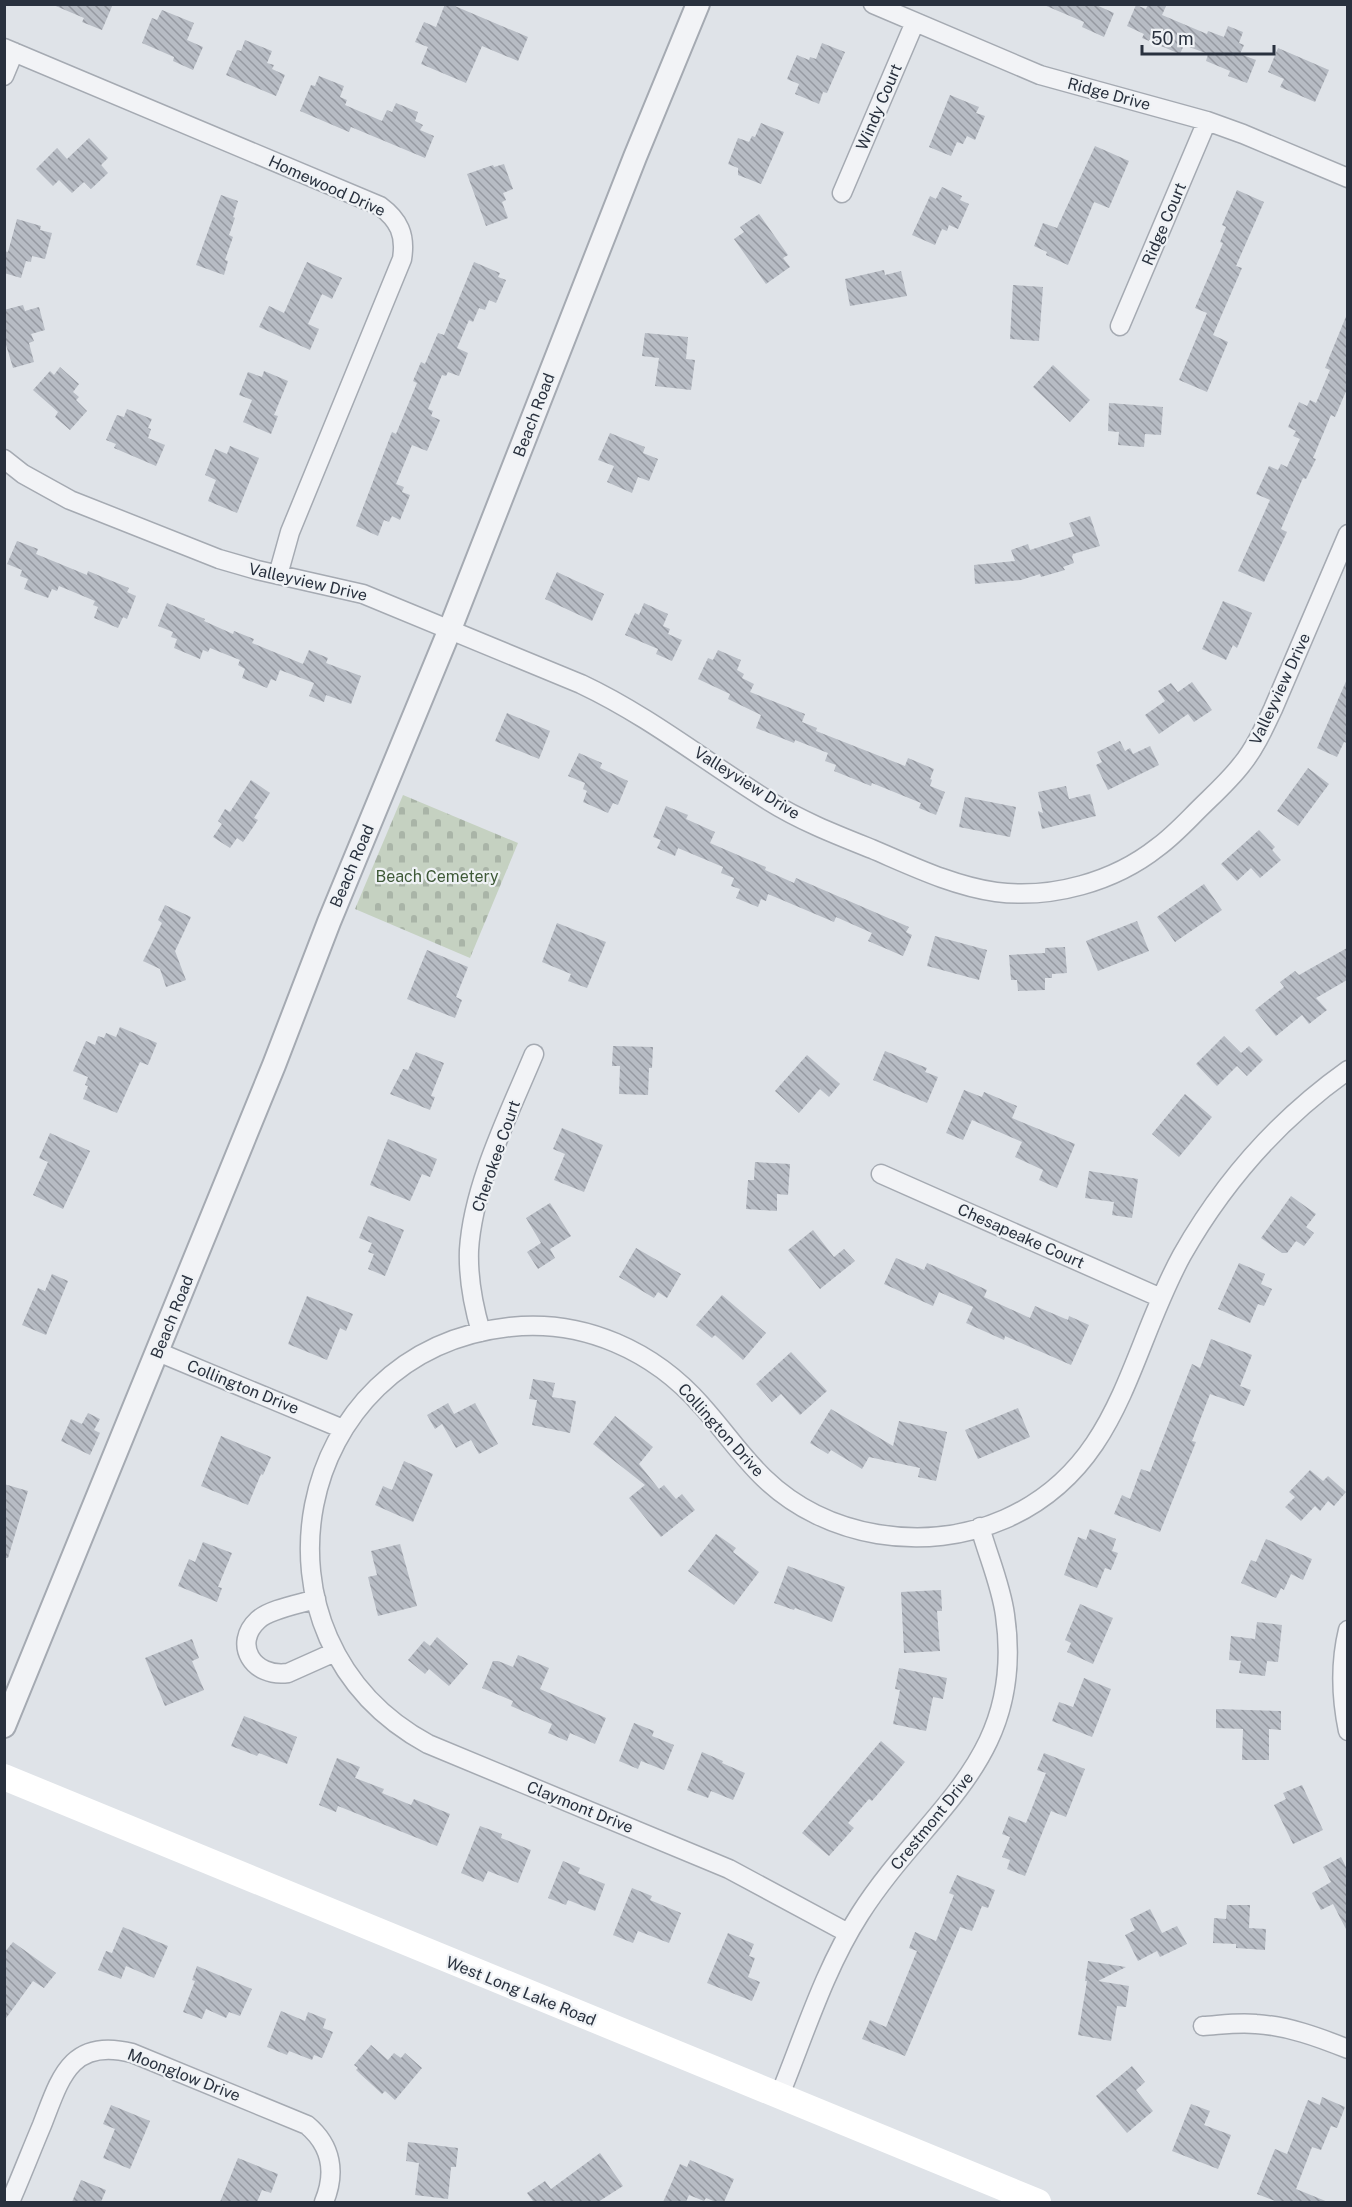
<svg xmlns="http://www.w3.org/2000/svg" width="1352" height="2207" font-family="'Public Sans',sans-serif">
	<defs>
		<pattern id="cemetery-stones" width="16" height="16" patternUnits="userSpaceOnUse" patternTransform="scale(1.5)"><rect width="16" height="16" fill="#c5d1c1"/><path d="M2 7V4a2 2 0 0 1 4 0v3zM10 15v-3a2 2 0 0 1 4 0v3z" fill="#a9b4a7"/></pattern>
		<pattern id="building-back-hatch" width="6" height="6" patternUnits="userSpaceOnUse" patternTransform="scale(1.5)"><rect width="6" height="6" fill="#b7bcc4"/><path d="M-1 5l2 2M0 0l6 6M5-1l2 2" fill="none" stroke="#9599a1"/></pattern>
	</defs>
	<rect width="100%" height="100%" fill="#dfe3e8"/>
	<!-- cemetery -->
	<path fill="url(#cemetery-stones)" d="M403 795 518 843 470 958 355 909Z"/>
	<!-- building -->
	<path fill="url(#building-back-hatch)" d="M51 4H113L102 30 82 22 84 18Z
		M445 4H450L528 37 518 61 482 46 466 83 421 64 428 47 415 42 424 22 436 27Z
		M1094 4 1114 13 1104 37 1082 27 1084 22 1044 5Z
		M1148 4H1167L1162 15 1207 34 1208 31 1224 37 1228 26 1243 32 1239 43 1244 45 1240 54 1256 60 1247 83 1228 76 1230 71 1206 61 1208 54 1184 45 1180 54 1142 38 1144 34 1127 26 1136 5 1146 9Z
		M162 10 194 23 187 40 203 47 193 70 173 61 174 57 142 43 152 18 157 20Z
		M245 40 272 51 267 63 274 65 272 69 285 75 276 96 226 75 237 50 241 51Z
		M822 43 845 52 827 93 823 92 819 104 795 94 799 84 787 79 797 55 809 60 810 57 816 59Z
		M1278 48 1329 70 1315 102 1280 87 1284 79 1268 72Z
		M319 76 344 86 340 97 347 100 345 105 382 121 387 110 392 112 396 103 418 112 415 121 423 125 420 130 434 136 425 158 351 127 349 132 300 111 311 85 315 86Z
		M950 95 979 107 976 113 985 116 975 140 967 136 963 144 957 142 951 156 929 147Z
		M761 123 784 132 761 184 738 175V168L728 164 738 138 749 142 752 136 755 137Z
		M89 138 108 158 101 165 108 173 91 189 84 182 72 193 59 180 53 186 36 169 57 148 67 159Z
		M1095 146 1129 161 1109 208 1094 202 1068 265 1046 255 1047 252 1034 246 1043 223 1057 228Z
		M504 164 513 189 503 193 506 200 502 202 508 218 486 226 467 174 493 165 494 167Z
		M942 187 962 196 960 200 969 204 958 229 949 225 947 231 942 229 935 245 912 235 930 196 936 199Z
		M1237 190 1264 202 1236 266 1242 268 1213 335 1228 342 1207 392 1179 380 1207 313 1195 308 1223 243 1220 242 1226 227 1222 225Z
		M221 195 238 201 233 217 235 218 229 235 233 237 225 260 228 261 224 275 196 265Z
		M759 214 788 255 783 258 790 267 766 284 734 239 744 232 740 227Z
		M17 219 41 226 40 230 52 233 45 259 32 256 31 262 26 261 21 278 4 273V251L8 252Z
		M307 262 342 278 332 299 322 294 308 324 319 329 310 350 259 327 269 306 284 313Z
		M474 262 500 273 498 277 506 280 496 303 489 300 485 310 479 308 473 322 469 320 457 348 468 353 459 376 448 372 446 376 442 375 428 409 433 411 431 416 440 420 427 451 412 445 396 484 404 487 402 492 410 495 400 520 392 516 389 522 384 520 378 536 356 526 392 432 396 434 417 383 413 381 421 362 425 364 438 333 444 335Z
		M884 270 885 275 901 271 907 296 850 306 845 279Z
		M1013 285 1043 287 1039 341 1010 339Z
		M23 305 25 311 39 307 45 330 31 334 34 341 29 343 34 362 13 368 4 338V310Z
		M1347 314V389L1335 417 1331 415 1313 458 1316 459 1306 479 1303 478 1281 529 1287 532 1264 582 1238 571 1270 500 1256 494 1269 466 1278 470 1281 464 1287 467 1300 439 1293 436 1296 431 1288 427 1299 402 1307 406 1310 400 1316 403 1330 370 1325 368Z
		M645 333 688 337 686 359 695 360 691 390 655 386 659 358 642 356Z
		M1053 365 1090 400 1070 422 1033 387Z
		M60 367 79 384 73 392 79 397 76 400 87 411 70 430 55 417 58 412 33 390 50 371 54 375Z
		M264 371 288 381 274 415 278 416 271 434 243 422 252 400 239 395 248 372 262 377Z
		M1109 403 1163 407 1161 435 1145 434 1144 447 1118 445 1119 432 1108 431Z
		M127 409 152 419 148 428 151 429 148 438 165 445 156 466 114 448 116 444 106 440 117 415 124 417Z
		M610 433 645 447 643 453 658 459 649 481 638 477 632 493 607 482 614 466 598 460Z
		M230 446 259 458 237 513 208 501 216 480 205 475 215 449 227 454Z
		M1090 516 1100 546 1073 554 1072 557 1074 563 1063 567 1065 570 1041 577 1040 574 1021 580 975 584 974 565 1015 561 1011 550 1028 544 1030 550 1074 536 1069 523Z
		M17 541 38 549 36 554 87 575 88 571 129 588 127 592 136 596 127 619 123 617 118 628 94 618 98 607 93 605 95 601 59 586 57 591 52 589 48 598 24 589 28 579 20 576 22 570 7 564Z
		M557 572 604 594 592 621 545 599Z
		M1223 601 1252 613 1237 648 1233 645 1226 660 1202 649Z
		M167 603 205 619 204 621 233 634 234 631 254 639 252 643 303 664 309 650 328 658 326 663 361 676 351 704 326 695 324 702 309 696 314 683 280 670 276 681 271 679 267 688 242 678 245 669 238 665 240 660 210 648 208 652 203 650 200 659 174 648 177 639 171 637 173 632 158 626Z
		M644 603 668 614 663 626 670 629 668 634 682 640 672 661 656 654 658 649 625 635 635 613 639 615Z
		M718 650 741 660 737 670 744 674 742 678 754 684 750 692 805 714 802 722 817 728 816 731 905 766 908 758 934 769 930 779 932 780 930 786 945 792 936 815 919 808 921 803 872 783 871 786 834 771 836 765 825 761 828 753 795 740 794 743 756 728 761 715 728 699 730 694 698 679 708 658 713 660Z
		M1347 679V743L1344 742 1337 757 1317 748Z
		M1192 682 1212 710 1194 722 1188 714 1159 734 1145 715 1165 701 1158 691 1171 683 1178 692Z
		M507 713 550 731 539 759 495 741Z
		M1120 741 1125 751 1130 748 1133 754 1150 746 1159 765 1108 790 1096 765 1102 762 1097 752Z
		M579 753 602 763 600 768 628 781 618 805 613 803 608 813 583 802 587 791 583 789 585 783 568 776Z
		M1308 768 1329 784 1298 826 1277 811Z
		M251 780 270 793 254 818 258 820 243 842 237 838 230 848 213 837 222 824 218 821 225 809 230 812Z
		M1066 786 1069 799 1090 794 1096 816 1042 829 1038 811 1043 813 1038 792Z
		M965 797 1016 807 1010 837 959 827Z
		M666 806 688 815 686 819 715 832 710 843 766 867 765 870 794 883 796 878 909 927 906 932 912 935 903 956 868 941 872 933 836 917 834 922 768 894 766 901 761 899 758 907 736 898 740 889 731 886 734 878 721 873 723 867 678 848 675 856 657 848 661 840 653 837Z
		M1259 830 1275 847 1272 850 1281 860 1260 878 1251 868 1237 881 1221 864Z
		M1204 884 1222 910 1175 942 1157 917Z
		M165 905 191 917 175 951 186 980 166 987 160 969 143 961 162 923 158 920Z
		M1137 921 1149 951 1098 971 1086 941Z
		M557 923 606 942 587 988 568 981 571 974 542 962Z
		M935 936 987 950 979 980 927 966Z
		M1065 947 1067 973 1052 974V978H1045V990L1018 991 1017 980H1011L1009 955 1045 953V948Z
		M1347 948V980L1316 998 1327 1010 1309 1024 1302 1015 1276 1036 1255 1010 1284 987 1280 982 1295 971 1299 975Z
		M427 950 468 967 456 997 462 1000 455 1018 407 999Z
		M120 1027 157 1043 148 1065 140 1062 117 1113 83 1099 88 1086 85 1085 88 1077 73 1071 86 1041 95 1045 98 1036 104 1038 106 1033 116 1037Z
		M1224 1036 1241 1053 1249 1046 1263 1060 1247 1076 1237 1066 1217 1086 1196 1064Z
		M613 1046 653 1047 652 1068H649L648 1095 619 1094 620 1066H612Z
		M885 1051 927 1068 925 1072 938 1077 927 1103 873 1080Z
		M416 1052 444 1063 431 1096 435 1097 430 1110 390 1094 403 1069 408 1070Z
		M807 1055 840 1084 829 1097 820 1089 799 1113 775 1091Z
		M964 1090 982 1097 984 1092 1017 1106 1012 1118 1075 1144 1057 1188 1039 1180 1043 1170 1015 1157 1022 1142 972 1120 963 1140 946 1133Z
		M1185 1094 1212 1117 1179 1157 1152 1134Z
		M562 1128 603 1145 584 1192 554 1180 565 1154 553 1149Z
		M50 1133 90 1151 63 1209 33 1195 48 1162 39 1158Z
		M388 1139 437 1159 430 1177 422 1174 410 1201 370 1185Z
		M755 1162 790 1164 788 1195 777 1194V1211L746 1209 748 1180H754Z
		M1089 1171 1138 1179 1132 1218 1112 1215 1114 1202 1085 1198Z
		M1291 1196 1316 1214 1306 1227 1314 1233 1304 1246 1296 1241 1287 1253H1282L1261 1238Z
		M550 1203 571 1236 550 1249 555 1258 538 1269 527 1252 541 1243 526 1218Z
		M368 1216 404 1230 385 1276 368 1269 374 1254 368 1252 372 1243 359 1238Z
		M813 1230 834 1257 844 1249 855 1261 820 1289 788 1250Z
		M636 1248 681 1274 667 1298 658 1292 654 1298 619 1277Z
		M896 1258 924 1270 927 1263 948 1272 987 1290 984 1297 1030 1318 1035 1306 1068 1320 1069 1316 1089 1325 1071 1365 1005 1336 1004 1340 966 1323 973 1307 939 1292 933 1306 884 1284Z
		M1239 1263 1265 1274 1261 1284 1272 1289 1264 1306 1258 1304 1250 1323 1218 1309Z
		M52 1274 68 1281 46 1335 22 1325 38 1288 45 1291Z
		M722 1295 766 1333 743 1360 715 1335 712 1338 696 1325Z
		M307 1296 353 1314 346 1331 340 1328 327 1360 288 1344Z
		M1211 1339 1252 1355 1240 1386 1251 1390 1244 1406 1210 1394 1192 1441 1196 1442 1160 1532 1114 1514 1122 1495 1130 1499 1141 1469 1150 1472 1192 1364 1200 1368Z
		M791 1352 827 1391 800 1415 781 1394 772 1402 756 1384Z
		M533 1379 555 1383 552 1397 576 1401 570 1433 532 1425 537 1400 529 1399Z
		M448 1403 454 1414 475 1403 498 1444 479 1454 471 1440 456 1448 442 1424 435 1429 427 1415Z
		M1018 1408 1030 1437 978 1459 965 1430Z
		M831 1409 893 1446 899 1421 947 1432 936 1481 918 1477 920 1468 869 1457 862 1469 831 1450 828 1454 810 1443Z
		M88 1413 100 1419 94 1430 100 1433 90 1455 61 1441 71 1419 82 1424Z
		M615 1416 653 1447 639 1464 659 1489 664 1485 676 1499 682 1494 695 1510 661 1537 629 1498 645 1485 593 1444Z
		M221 1436 271 1457 263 1475 261 1474 248 1505 201 1486Z
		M404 1461 433 1474 413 1522 375 1505 383 1486 392 1490Z
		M1310 1470 1323 1481 1328 1476 1346 1492 1334 1506 1328 1501 1320 1511 1315 1506 1301 1521 1285 1507 1295 1497 1289 1492Z
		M4 1484 28 1491 8 1558H4Z
		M1090 1529 1116 1539 1112 1551 1118 1553 1111 1570 1105 1568 1097 1588 1064 1575 1078 1537 1086 1540Z
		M716 1534 736 1548 733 1552 759 1572 734 1605 688 1571Z
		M1266 1539 1312 1559 1303 1580 1291 1574 1284 1590 1281 1588 1276 1598 1241 1583 1251 1560 1256 1562Z
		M203 1542 232 1553 218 1587 222 1588 217 1602 178 1586 189 1559 195 1562Z
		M400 1544 417 1606 378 1616 368 1577 377 1575 371 1551Z
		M788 1566 845 1587 832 1622 795 1608 794 1610 774 1603Z
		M941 1590 942 1611H937L940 1651 904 1653 901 1592Z
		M1080 1604 1113 1618 1093 1664 1067 1652 1071 1643 1065 1640Z
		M1257 1622 1282 1625 1278 1662 1267 1661 1265 1676 1239 1673 1241 1661 1229 1660 1231 1636 1255 1639Z
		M437 1637 468 1664 449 1686 429 1669 425 1674 408 1660 424 1641 430 1646Z
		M192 1639 199 1658 192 1661 204 1690 165 1706 145 1658Z
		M518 1655 549 1668 540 1689 606 1718 595 1744 570 1733 567 1741 548 1733 552 1724 511 1706 513 1701 482 1688 493 1661H498L513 1667Z
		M899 1668 947 1678 943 1699 933 1697 926 1731 893 1724 900 1690 895 1689Z
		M1084 1678 1111 1689 1092 1737 1052 1721 1059 1702 1073 1707Z
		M1216 1709 1281 1711V1730L1269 1729V1760H1242L1243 1729 1216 1728Z
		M244 1716 297 1737 287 1764 259 1753 257 1756 231 1746Z
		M634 1723 654 1731 652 1736 674 1745 664 1770 641 1761 638 1769 619 1761Z
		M881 1741 905 1762 872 1801 869 1799 848 1823 854 1828 829 1856 802 1833Z
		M702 1752 723 1761 722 1763 745 1773 733 1800 711 1791 708 1798 687 1790Z
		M1044 1753 1085 1769 1066 1817 1051 1811 1025 1876 1007 1869 1010 1860 1002 1857 1010 1837 1002 1834 1009 1816 1026 1823 1046 1773 1037 1770Z
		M337 1758 360 1767 355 1778 384 1789 382 1793 411 1805 414 1799 450 1814 437 1846 338 1806 336 1812 319 1805Z
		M1302 1785 1323 1830 1293 1844 1274 1805 1286 1799 1283 1793Z
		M480 1826 502 1834 501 1838 531 1850 518 1883 488 1871 483 1882 461 1873Z
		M1341 1857 1347 1869V1931L1333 1904 1321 1910 1312 1893 1331 1882 1323 1867Z
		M563 1861 580 1868 578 1873 605 1884 595 1911 568 1900 566 1905 548 1898Z
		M957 1875 995 1890 988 1908 982 1906 972 1931 960 1927 905 2056 862 2039 870 2020 886 2027 917 1951 909 1948 915 1932 936 1941 954 1895 949 1893Z
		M632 1888 652 1896 650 1900 681 1913 669 1943 638 1931 633 1943 613 1935Z
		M1227 1905H1250L1249 1928 1266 1929 1265 1950 1236 1948V1944L1213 1943 1214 1918 1226 1919Z
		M1150 1909 1162 1933 1177 1926 1187 1944 1160 1957 1157 1951 1138 1961 1125 1935 1135 1930 1130 1919Z
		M123 1927 168 1946 154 1978 126 1966 121 1979 98 1970 106 1951 112 1953Z
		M728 1933 754 1944 749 1956 755 1958 748 1977 760 1982 752 2001 707 1983Z
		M13 1942 56 1973 44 1988 33 1981 4 2021V1953Z
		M1088 1961 1126 1967 1098 1981 1129 1986 1126 2007 1117 2006 1111 2041 1078 2035 1087 1981H1085Z
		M197 1966 252 1989 240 2016 229 2012 226 2018 206 2009 202 2019 183 2012 195 1981 192 1980Z
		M281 2011 305 2021 308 2012 326 2019 323 2028 333 2032 322 2058 314 2055 312 2060 289 2051 287 2055 267 2047Z
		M371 2045 388 2060 394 2053 401 2058 405 2053 422 2068 395 2100 385 2091 382 2094 356 2070 358 2068 354 2065Z
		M1132 2066 1145 2082 1136 2090 1153 2111 1127 2133 1096 2096Z
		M1322 2097 1345 2107 1337 2128 1331 2126 1321 2150 1312 2147 1296 2189 1328 2202H1278L1257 2194 1275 2149 1287 2154 1308 2100 1320 2105Z
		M1191 2104 1210 2111 1204 2125 1231 2135 1218 2169 1172 2151Z
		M111 2105 150 2121 130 2169 103 2158 115 2129 103 2124Z
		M408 2142 458 2148 456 2167H451L448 2199 415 2195 419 2163 406 2161Z
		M600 2153 623 2186 598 2202H531L533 2201 527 2193 545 2181 551 2189Z
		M238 2158 278 2174 271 2193 262 2190 257 2202H220Z
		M690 2160 734 2179 724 2202H716L706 2198 704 2201 689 2195 686 2202H663L680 2164 687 2167Z
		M81 2180 106 2190 101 2202H72Z"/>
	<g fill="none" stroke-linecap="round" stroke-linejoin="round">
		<!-- minor casing -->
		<g stroke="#a5aab2" stroke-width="21">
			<path id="minor" d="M873 4 1040 75 1207 121 1243 134 1348 178
				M4 48 380 206C399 220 406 235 402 259L290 532 278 575
				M4 76 14 52
				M842 193 915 22
				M1120 326 1207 121
				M4 459 23 474 70 500 219 559 257 570 363 594 581 684C649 716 706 762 769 801 801 821 837 835 872 849 912 866 953 886 996 892 1052 899 1114 882 1158 847 1173 836 1185 823 1198 810 1213 795 1229 781 1242 764 1255 748 1264 728 1273 709L1348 534
				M881 1174 1161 1298
				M481 1332C473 1305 468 1278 469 1250 473 1185 509 1114 534 1054
				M158 1352 343 1429
				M316 1599C300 1604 270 1609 258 1620 232 1644 253 1678 288 1673L335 1652
				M1348 1630C1340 1663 1341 1697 1348 1731
				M848 1933 729 1869 428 1744C235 1639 290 1351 510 1327 584 1319 654 1351 702 1406 723 1429 741 1456 764 1478 826 1538 925 1554 1005 1519 1121 1468 1128 1353 1182 1255 1224 1181 1279 1119 1348 1070
				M1203 2026C1220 2025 1239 2022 1256 2024 1288 2026 1318 2037 1348 2049
				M779 2097C804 2036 824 1970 860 1914 927 1809 1026 1760 1005 1615 1001 1585 988 1556 980 1527
				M10 2202C21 2177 31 2151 42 2125 60 2079 70 2037 132 2053L307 2125C332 2146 336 2173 324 2202"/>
		</g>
		<!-- tertiary casing -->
		<g stroke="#a5aab2" stroke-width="26">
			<path id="tertiary" d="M4 1726 274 1065 329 922 450 629 635 157 698 4"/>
		</g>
		<!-- minor -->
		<use href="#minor" stroke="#f2f3f6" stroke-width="18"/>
		<!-- tertiary -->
		<use href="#tertiary" stroke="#f2f3f6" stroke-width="22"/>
		<!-- secondary -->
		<path stroke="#fff" stroke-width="26" d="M4 1777 1038 2202"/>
	</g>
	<g text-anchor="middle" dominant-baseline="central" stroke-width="4.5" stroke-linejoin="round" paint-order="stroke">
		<!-- street labels -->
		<g font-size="16" fill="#29313e" stroke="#eff2f5">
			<text transform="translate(1109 94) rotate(15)">Ridge Drive</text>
			<text transform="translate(879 107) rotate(-67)">Windy Court</text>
			<text transform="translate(327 186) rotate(24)">Homewood Drive</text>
			<text transform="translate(1164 224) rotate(-67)">Ridge Court</text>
			<text transform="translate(534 415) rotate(-69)">Beach Road</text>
			<text transform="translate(308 582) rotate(13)">Valleyview Drive</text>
			<text transform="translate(1280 689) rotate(-65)">Valleyview Drive</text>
			<text transform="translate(747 783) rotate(32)">Valleyview Drive</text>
			<text transform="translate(352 866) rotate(-67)">Beach Road</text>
			<text transform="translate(496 1156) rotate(-71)">Cherokee Court</text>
			<text transform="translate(1021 1236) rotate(24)">Chesapeake Court</text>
			<text transform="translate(172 1317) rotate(-68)">Beach Road</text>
			<text transform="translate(243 1387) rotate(22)">Collington Drive</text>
			<text transform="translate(721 1430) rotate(48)">Collington Drive</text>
			<text transform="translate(580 1807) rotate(22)">Claymont Drive</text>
			<text transform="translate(932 1821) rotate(-51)">Crestmont Drive</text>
			<text transform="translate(521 1991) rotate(22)">West Long Lake Road</text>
			<text transform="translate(184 2075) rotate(21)">Moonglow Drive</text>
		</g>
		<!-- park labels -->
		<g font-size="16" fill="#3e5937" stroke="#eff2f5">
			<text x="437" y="876">Beach Cemetery</text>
		</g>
	</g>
	<!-- border -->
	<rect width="1352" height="2207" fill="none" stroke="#29313e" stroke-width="12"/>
	<!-- scale -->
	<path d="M1142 45v9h132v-9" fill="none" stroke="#29313e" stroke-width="3"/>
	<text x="1151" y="45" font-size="18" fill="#29313e" stroke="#eff2f5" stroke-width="4.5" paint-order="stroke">50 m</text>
</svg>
